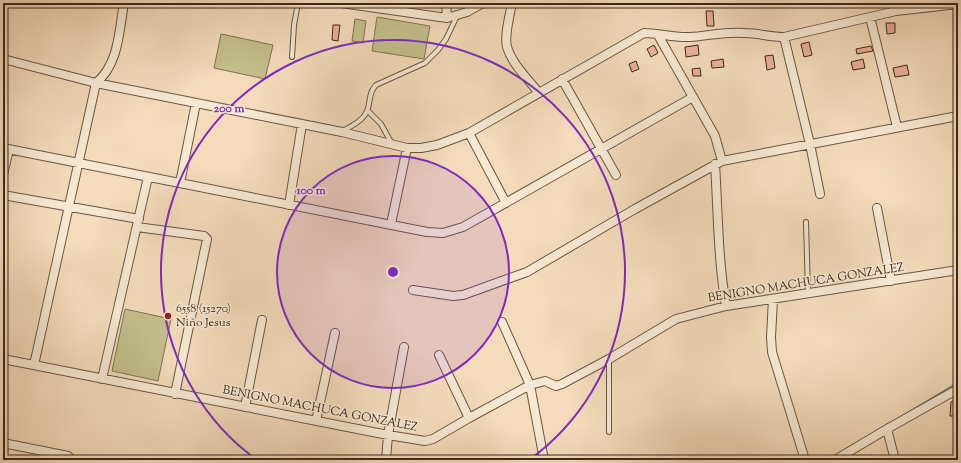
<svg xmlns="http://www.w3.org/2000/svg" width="961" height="463" font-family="'Sorts Mill Goudy',serif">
	<rect width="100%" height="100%" fill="#f3dbbb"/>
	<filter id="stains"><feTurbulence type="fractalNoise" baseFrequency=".005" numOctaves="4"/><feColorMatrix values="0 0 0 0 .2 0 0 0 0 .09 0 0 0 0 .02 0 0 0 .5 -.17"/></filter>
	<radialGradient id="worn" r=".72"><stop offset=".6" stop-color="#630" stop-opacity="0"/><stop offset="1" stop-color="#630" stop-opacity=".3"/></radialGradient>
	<!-- green -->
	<path fill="#c2be8b" stroke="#7e7454" d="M377 17 430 26 424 59 372 51Z
		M355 19 366 21 363 43 352 41Z
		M221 34 273 45 265 79 214 68Z
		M125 309 171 319 158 381 112 371Z"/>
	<!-- water -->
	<path fill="#a0b8ba" stroke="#787f7b" d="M958 382V383L884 428 828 460Z"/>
	<!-- building -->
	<path fill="#eaaf98" stroke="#3b291c" d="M706 11H713L714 26H707Z
		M886 23H895V33L887 34Z
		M333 25H340L338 41 332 40Z
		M809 42 812 55 804 57 801 44Z
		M654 45 658 53 651 57 647 49Z
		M698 45 699 55 686 57 685 47Z
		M871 46 873 51 857 54 856 49Z
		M773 55 775 68 767 70 765 56Z
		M723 59 724 67 712 68 711 61Z
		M863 59 865 68 853 70 851 62Z
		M636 61 639 69 632 72 629 64Z
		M907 65 909 75 895 77 893 68Z
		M700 68 701 76H693L692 69Z
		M958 399V416H950L951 402Z"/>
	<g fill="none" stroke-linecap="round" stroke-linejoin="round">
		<!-- service casing -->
		<g stroke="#695644" stroke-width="6">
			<path id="service" d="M292 57 294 25 298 3
				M368 111 381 124 392 144
				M343 131C351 126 363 121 367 111 371 102 368 93 376 85L425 63 438 50 446 39 457 16
				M806 222 808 293
				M609 432V359"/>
		</g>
		<!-- minor casing -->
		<g stroke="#695644" stroke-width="10">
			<path id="minor" d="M341 3 447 18 467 12 483 3
				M446 3 447 18
				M512 3C510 15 504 35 507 47 512 64 528 79 539 93
				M870 17 897 127
				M658 35 715 136 722 161
				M784 37 810 144 820 194
				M3 59 96 83 342 132 407 148H421L437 145 469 133 644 33C659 33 674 38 690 37 708 36 726 31 745 33 758 33 770 37 784 37L896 11 958 4
				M562 79 616 175
				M469 133 506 203
				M3 148 427 232 443 233 463 227 693 97
				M715 164C718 212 718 260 726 306
				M3 175 9 149
				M180 183 196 103
				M3 195 139 219
				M289 205 302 124
				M877 208 891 281
				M391 224 407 148
				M137 227 204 236 207 239 175 394
				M413 290 453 296 463 295 527 272 635 209 722 161 958 116
				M773 299 771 337 772 352 805 460
				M502 322 530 385 544 460
				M439 355 469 418
				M3 359 388 435 425 441 433 439 469 418 530 385 545 381 556 386 562 384 609 359 676 319 726 306 958 270
				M34 365 96 83C119 64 119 31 124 3
				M102 379 148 177
				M245 407 262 320
				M316 421 335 333
				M887 429 895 460
				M3 443 68 456 72 460
				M386 460 388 435 404 347
				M835 460 887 429 958 389"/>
		</g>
		<!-- service -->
		<use href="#service" stroke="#f7e8d3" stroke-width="4"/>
		<!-- minor -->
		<use href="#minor" stroke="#f7e8d3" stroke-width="8"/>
	</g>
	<!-- distance rings -->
	<circle cx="393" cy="272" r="116" fill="#7b2cbf" fill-opacity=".12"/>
	<g fill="none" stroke="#7b2cbf" stroke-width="2">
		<circle cx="393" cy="272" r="116"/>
		<path d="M257 460A232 232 0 1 1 529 460"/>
	</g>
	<!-- markers -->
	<circle fill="#8f2418" stroke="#f7e8d3" stroke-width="1.5" cx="168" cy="316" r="4"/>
	<g text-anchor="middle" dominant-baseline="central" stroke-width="3" stroke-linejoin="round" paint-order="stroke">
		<!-- street labels -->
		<g font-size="12" fill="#3b291c" stroke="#f7e8d3">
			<text transform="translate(806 283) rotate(-9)">BENIGNO MACHUCA GONZALEZ</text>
			<text transform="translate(320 409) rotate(11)">BENIGNO MACHUCA GONZALEZ</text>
		</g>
		<!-- poi labels -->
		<g font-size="12" fill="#3b291c" stroke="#f7e8d3" text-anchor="start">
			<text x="176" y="309">6558 (15270)<tspan x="176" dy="14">Niño Jesus</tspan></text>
		</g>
	</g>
	<circle cx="393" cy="272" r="6" fill="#7b2cbf" stroke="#f7e8d3" stroke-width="2"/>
	<g font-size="12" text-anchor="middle" font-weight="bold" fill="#7b2cbf" stroke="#f7e8d3" stroke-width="3" stroke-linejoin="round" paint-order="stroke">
		<text x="229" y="112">200 m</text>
		<text x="311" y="194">100 m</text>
	</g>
	<!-- margin -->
	<rect width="961" height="463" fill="none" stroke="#f3dbbb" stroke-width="16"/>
	<rect x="4" y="4" width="953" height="455" fill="none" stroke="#3b291c" stroke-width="2"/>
	<rect x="8" y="8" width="945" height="447" fill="none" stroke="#3b291c"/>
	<rect width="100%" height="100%" filter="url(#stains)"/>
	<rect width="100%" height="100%" fill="url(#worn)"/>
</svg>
